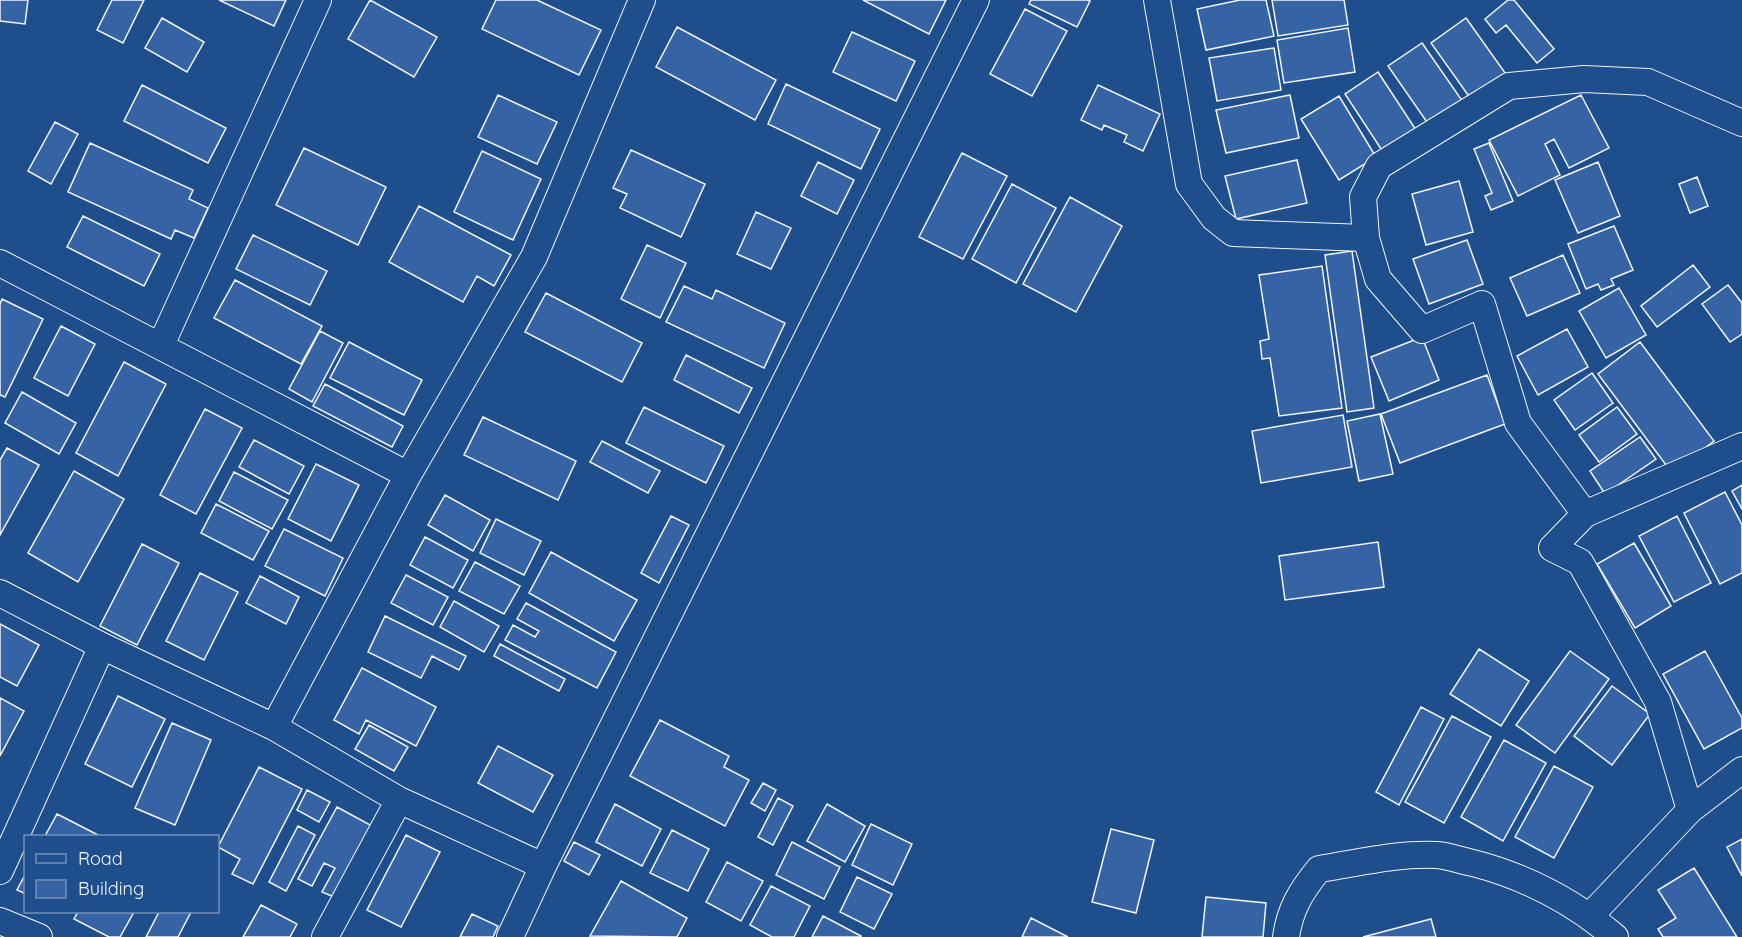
<svg xmlns="http://www.w3.org/2000/svg" width="1742" height="937" font-family="Quicksand,sans-serif">
	<rect width="100%" height="100%" fill="#1f4e8c"/>
	<!-- building -->
	<path fill="#3563a3" stroke="#f2f6ff" stroke-width="1.5" d="M0 0H28L25 24 0 21Z
		M112 0H144L123 43 97 30Z
		M219 0H286L274 26Z
		M370 0 437 37 414 77 348 39Z
		M496 0H537L601 30 579 75 482 29Z
		M863 0H946L929 34Z
		M1031 0H1088L1090 1 1077 27 1029 4Z
		M1240 0H1266L1274 36 1206 50 1197 9Z
		M1272 0H1344L1348 25 1278 36Z
		M1508 0H1514L1554 49 1537 63 1506 25 1496 33 1485 19Z
		M1025 9 1067 31 1032 96 990 74Z
		M162 18 204 42 187 72 145 48Z
		M1466 18 1508 77 1473 102 1431 43Z
		M677 27 776 80 755 120 656 67Z
		M1348 28 1355 72 1284 83 1277 40Z
		M852 32 915 61 896 101 833 72Z
		M1422 43 1463 102 1429 125 1388 66Z
		M1274 48 1281 90 1217 101 1209 58Z
		M1378 72 1418 133 1385 155 1345 94Z
		M786 84 880 129 861 169 768 124Z
		M142 85 226 128 208 163 124 121Z
		M1098 85 1160 114 1143 151 1124 142 1127 135 1104 125 1102 130 1081 120Z
		M498 95 557 122 537 164 478 137Z
		M1290 95 1299 138 1226 153 1216 110Z
		M1581 95 1609 148 1569 168 1554 139 1545 144 1560 175 1518 196 1489 140Z
		M1339 96 1376 157 1339 180 1301 119Z
		M55 122 78 134 51 184 28 171Z
		M90 143 193 190 189 199 208 208 194 238 175 230 171 239 68 192Z
		M1489 143 1513 201 1491 210 1485 196 1492 193 1474 149Z
		M304 148 386 187 358 245 276 205Z
		M631 150 705 184 681 237 620 208 627 194 613 188Z
		M482 151 541 179 513 240 454 212Z
		M962 153 1007 176 963 259 919 237Z
		M1297 160 1307 203 1236 219 1225 176Z
		M818 162 854 180 837 214 801 196Z
		M1598 162 1620 216 1578 233 1555 180Z
		M1697 177 1708 206 1690 213 1679 184Z
		M1459 181 1473 232 1426 245 1412 194Z
		M1012 184 1056 208 1016 283 972 259Z
		M1070 197 1122 226 1076 312 1023 284Z
		M419 206 511 255 494 286 477 276 463 302 389 262Z
		M756 212 791 228 771 269 737 254Z
		M83 216 160 254 144 286 67 247Z
		M1614 226 1633 270 1611 279 1614 285 1601 290 1598 284 1586 289 1568 244Z
		M253 235 327 271 310 305 236 269Z
		M1467 240 1483 284 1429 304 1413 259Z
		M647 245 686 263 660 318 621 299Z
		M1352 251 1374 408 1347 412 1325 255Z
		M1563 255 1580 293 1527 316 1510 278Z
		M1693 265 1710 287 1657 327 1641 306Z
		M1322 266 1342 408 1279 416 1270 358 1262 359 1260 341 1269 339 1259 275Z
		M235 280 322 326 301 364 214 318Z
		M1728 285 1742 303V334L1730 342 1702 304Z
		M684 286 712 299 716 290 785 323 764 368 666 322Z
		M1619 288 1646 335 1606 358 1579 311Z
		M546 293 642 343 622 382 525 332Z
		M2 299 43 319 5 397 0 395V304Z
		M61 326 95 344 68 396 34 378Z
		M1567 329 1588 367 1538 395 1517 356Z
		M320 331 343 343 312 402 289 389Z
		M1422 337 1439 380 1389 401 1371 357Z
		M349 342 422 380 404 415 330 378Z
		M1640 342 1714 441 1672 473 1598 374Z
		M686 355 752 388 739 413 674 380Z
		M124 362 166 384 118 476 76 453Z
		M1592 373 1613 403 1575 430 1554 400Z
		M1487 375 1505 424 1400 463 1381 414Z
		M325 384 403 426 392 447 313 406Z
		M22 392 76 423 59 454 5 423Z
		M644 407 724 446 706 483 626 443Z
		M1617 407 1637 434 1599 462 1579 435Z
		M205 409 242 428 196 514 160 495Z
		M1380 414 1393 474 1359 481 1347 421Z
		M1343 415 1352 467 1261 483 1252 431Z
		M483 417 576 461 558 500 464 455Z
		M1640 437 1656 459 1605 494 1590 471Z
		M254 440 304 466 289 494 239 467Z
		M602 441 660 471 648 493 590 462Z
		M7 448 39 465 0 535V460Z
		M316 464 359 485 331 541 288 519Z
		M74 471 124 499 78 582 28 553Z
		M234 472 288 500 272 529 219 501Z
		M1742 485V509L1732 491Z
		M1725 492 1742 525V573L1720 584 1684 513Z
		M445 495 490 520 473 551 428 525Z
		M216 504 269 531 253 560 201 533Z
		M671 516 689 525 659 583 641 573Z
		M1677 516 1711 583 1674 602 1639 536Z
		M496 519 541 541 524 575 480 553Z
		M284 529 343 558 325 596 265 566Z
		M425 537 468 560 453 588 410 565Z
		M1378 542 1384 587 1285 600 1279 556Z
		M1634 543 1671 606 1635 628 1597 564Z
		M142 544 179 563 137 645 100 626Z
		M551 552 637 600 614 641 529 593Z
		M475 562 520 586 504 614 459 591Z
		M200 573 238 592 204 660 166 641Z
		M406 575 448 597 433 625 391 603Z
		M260 576 299 597 286 624 246 603Z
		M454 601 499 626 484 652 440 627Z
		M526 603 616 652 597 688 505 640 513 625 535 637 539 631 517 619Z
		M385 616 466 656 459 670 432 656 421 678 368 652Z
		M0 624 39 645 17 686 0 677Z
		M500 644 565 679 559 691 494 656Z
		M1479 649 1529 681 1501 726 1450 694Z
		M1570 651 1609 679 1555 753 1516 725Z
		M1705 651 1742 718V728L1704 749 1663 674Z
		M362 668 436 707 416 746 366 720 359 734 334 720Z
		M1612 686 1650 714 1612 765 1574 736Z
		M118 696 165 719 132 787 85 764Z
		M0 698 24 711 0 756Z
		M1421 707 1444 719 1399 805 1376 792Z
		M1452 716 1491 737 1444 823 1405 802Z
		M660 720 729 756 724 767 749 780 725 826 630 776Z
		M172 723 211 740 175 825 135 808Z
		M369 725 408 747 394 771 355 749Z
		M1504 740 1546 763 1503 841 1461 817Z
		M498 746 553 775 533 812 478 783Z
		M1554 766 1593 787 1554 858 1515 837Z
		M259 767 302 789 253 884 232 874 240 859 218 847Z
		M763 783 776 790 765 811 751 803Z
		M307 790 330 802 319 822 297 810Z
		M778 798 793 806 773 845 758 837Z
		M615 804 661 829 642 866 596 842Z
		M827 804 865 826 845 862 807 841Z
		M337 807 372 826 334 897 322 892 335 868 324 863 312 886 298 879Z
		M57 814 100 836H45Z
		M871 824 912 844 893 885 852 865Z
		M298 826 315 835 286 891 269 882Z
		M1111 829 1154 840 1136 913 1092 902Z
		M672 830 709 849 688 891 650 873Z
		M406 835 440 852 401 927 367 910Z
		M1742 839V876L1727 847Z
		M574 842 600 855 589 875 564 861Z
		M792 842 840 867 824 899 776 875Z
		M727 862 763 881 741 921 706 902Z
		M1694 868 1737 937H1663L1658 929 1676 918 1658 890Z
		M26 873V894L17 890Z
		M857 877 892 894 874 929 840 912Z
		M621 881 687 918 677 937 590 936Z
		M771 886 810 906 794 937H772L750 925Z
		M1206 897 1266 903 1263 937H1202Z
		M261 905 297 924 290 937H243Z
		M78 912H134L120 937H109L74 919Z
		M159 912H191L178 937H146Z
		M472 914 498 926 493 937H460Z
		M823 916 861 936V937H812Z
		M1031 918 1068 937H1022Z
		M1431 919 1436 937H1363Z"/>
	<g fill="none" stroke-linecap="round" stroke-linejoin="round">
		<!-- minor casing -->
		<g stroke="#f2f6ff" stroke-width="28">
			<path id="minor" d="M1157 0 1189 184 1214 218 1233 233 1366 238
				M0 263 408 475
				M161 345 318 0
				M1585 514 1518 423 1482 304 1422 330 1378 279 1366 238 1363 197 1379 166 1509 86 1584 79 1648 82 1742 123
				M0 593 102 646 274 727 399 800 543 866
				M274 727 408 475 534 257 642 0
				M1690 810 1658 702 1580 562 1552 548 1585 514 1742 446
				M0 871 102 646
				M1590 916 1690 810 1742 770
				M0 921 39 937
				M325 937 399 800
				M510 937 543 866 976 0
				M1286 937C1290 909 1301 891 1319 869 1358 863 1398 853 1437 855 1449 856 1462 861 1473 863 1527 877 1573 901 1615 937"/>
		</g>
		<!-- minor -->
		<use href="#minor" stroke="#1f4e8c" stroke-width="26"/>
	</g>
	<!-- legend -->
	<rect x="24" y="835" width="195" height="78" fill="#1f4e8c" stroke="#7391ba" stroke-width="1.5"/>
	<rect x="36" y="854" width="30" height="9" fill="#1f4e8c" stroke="#7391ba" stroke-width="1.5"/>
	<text x="78" y="865" font-size="18" fill="#f2f6ff">Road</text>
	<rect x="36" y="880" width="30" height="18" fill="#3563a3" stroke="#7391ba" stroke-width="1.5"/>
	<text x="78" y="895" font-size="18" fill="#f2f6ff">Building</text>
</svg>
